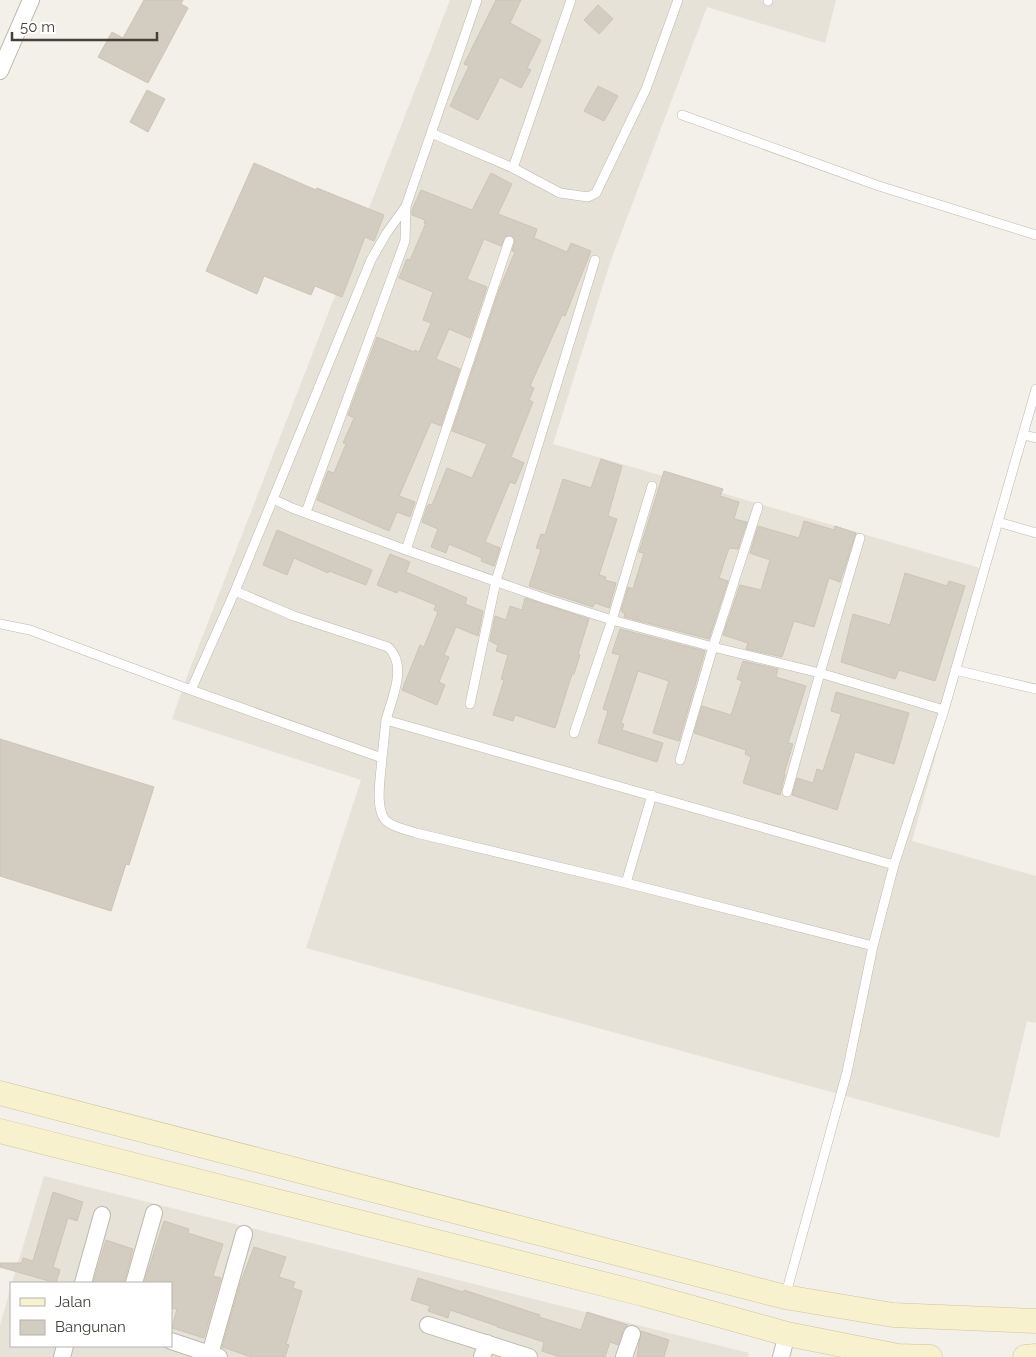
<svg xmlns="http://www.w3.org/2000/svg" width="1036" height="1357" font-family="Raleway,sans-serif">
	<rect width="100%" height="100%" fill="#f2f0e9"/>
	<!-- residential -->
	<path fill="#e6e2d8" d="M450 0H836L825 43 707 7 611 260 553 444 987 570 912 841 1036 876V1023L1027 1021 999 1138 306 948 361 780 172 719 189 671Z
		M44 1176 749 1353 748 1357H0V1325L11 1287V1346H171V1283H12Z"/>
	<!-- building -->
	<path fill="#d3ccc0" stroke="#cdc4b4" d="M144 0H183L181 4 188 8 148 83 98 57 112 32 123 38Z
		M496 0H521L510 23 541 40 527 68 531 70 521 88 500 77 478 120 450 106 469 66 464 64Z
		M598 5 613 19 599 34 584 20Z
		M598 86 618 96 604 121 584 111Z
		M147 90 165 99 148 132 130 122Z
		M254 163 316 190 317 188 384 215 374 241 365 237 342 297 315 286 311 295 264 276 257 294 206 271Z
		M491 173 512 184 498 214 537 229 534 238 567 252 571 243 591 251 565 316 562 315 530 386 534 388 529 400 533 402 511 457 524 463 515 484 510 482 485 542 500 548 494 566 481 561 482 558 449 544 446 553 431 547 438 529 422 522 427 507 429 504 432 505 447 468 472 478 487 444 452 431 499 290 515 252 512 251 515 240 511 235 505 237 501 246 484 239 467 279 487 287 470 338 449 329 436 359 460 369 441 426 431 422 399 496 415 502 410 517 397 512 389 531 317 500 328 471 334 473 346 444 343 443 354 418 348 415 377 337 414 352 415 350 419 352 431 323 423 320 433 292 399 278 407 259 410 260 426 223H424L425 220 412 215V210L421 190 472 210Z
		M601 459 622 466 608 516 617 519 599 575 606 577 605 580 616 583 609 608 595 603 593 607 529 586 541 549 536 548 541 534 545 535 563 479 591 488Z
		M664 471 723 489 720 496 739 502 734 519 747 522 738 549 729 548 719 578 728 581 709 639 624 617 625 614 621 611 628 587 633 589 644 553 639 552Z
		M804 521 834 530 835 526 856 533 840 582 829 578 814 627 794 621 782 657 746 649 748 643 723 635 740 585 761 590 770 560 750 553 758 526 799 538Z
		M277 530 372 570 366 585 329 571 328 573 294 558 287 575 263 565Z
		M390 554 410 562 406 572 467 598 465 604 483 611 478 636 456 627 444 655 449 657 439 682 445 685 437 705 402 690 420 645 424 647 438 612 434 610 436 605 399 590 397 593 377 585Z
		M905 573 947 586 949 581 965 586 935 681 899 670 895 679 841 662 853 614 890 625Z
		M525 598 589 619 578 654 580 655 574 674H572L555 728 515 715 513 721 493 715 504 680 501 679 508 655 496 651 498 645 490 641 495 616 506 620 510 606 522 610Z
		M620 629 705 651 679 741 653 733 669 681 638 671 621 723 624 724 622 730 663 743 657 762 598 743 608 711 603 709 620 655 612 653Z
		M743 661 778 669 776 677 806 686 788 743 793 744 784 774H785L780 795 743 783 751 757 745 754 746 750 694 733 702 706 731 715 742 681 737 679Z
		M836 692 909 713 894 764 855 752 837 810 792 795 797 778 813 783 817 769 823 771 841 714 831 711Z
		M0 739 154 787 129 865 126 864 111 911 0 876Z
		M53 1192 83 1202 77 1221 68 1218 53 1267 60 1270 56 1283 0 1267V1263H22L23 1258 33 1261Z
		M164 1221 189 1229 188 1233 223 1244 213 1276 221 1278 204 1338 172 1328 177 1309 171 1308V1283H144Z
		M106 1240 133 1249 124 1283H93Z
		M254 1247 286 1257 279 1277 295 1282 293 1288 302 1291 286 1344 289 1345 285 1357H251L222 1347 240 1284Z
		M418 1278 463 1292 464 1290 540 1315 539 1317 581 1330 587 1312 628 1325 623 1330 618 1345 610 1342 605 1357H560L542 1351 544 1342 497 1327V1326L450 1310 448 1318 428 1311 430 1306 411 1300Z
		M641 1331 669 1340 664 1357H637Z"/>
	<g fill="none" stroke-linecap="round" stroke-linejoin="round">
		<!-- lane casing -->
		<g stroke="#bdb8ad" stroke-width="10">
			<path id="lane" d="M768 1V0
				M682 115 879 186 1036 235
				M431 133 513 168 560 193 588 197 596 193 646 89 678 0
				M513 168 571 0
				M1024 435 1036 438
				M273 499 371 260 386 234 406 206
				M306 512 405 241 406 206 477 0
				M998 522 1036 533
				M406 550 509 241
				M235 591 294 616 388 647C408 665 392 698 386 720
				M0 624 30 630 191 690 235 591 273 499 292 508 406 550 546 599 612 620 713 647 820 673 944 710
				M955 670 1036 689
				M191 690 382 758 386 720 894 865
				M470 704 496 581 595 260
				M574 733 612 620 652 486
				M382 758C381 775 373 814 389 823 397 828 407 830 416 833L626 883 873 946 894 865 944 710 1036 389
				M680 760 713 647 758 507
				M787 792 820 673 860 538
				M626 883 652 795
				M785 1297 847 1072 873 946"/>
		</g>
		<!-- street casing -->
		<g stroke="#bdb8ad" stroke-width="18">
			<path id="street" d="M0 71 31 0
				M83 1283 102 1215
				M134 1283 154 1213
				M428 1325 529 1357
				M171 1341 219 1357
				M210 1354 244 1234
				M62 1357 65 1346
				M482 1357 487 1343
				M624 1357 632 1334
				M781 1357 787 1334"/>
		</g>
		<!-- secondary casing -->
		<g stroke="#cdc49e" stroke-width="25">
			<path id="secondary" d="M0 1093 785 1297 893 1315 1036 1321
				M0 1131 643 1294 787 1334 898 1356 930 1357
				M1025 1357 1036 1356"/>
		</g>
		<!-- lane -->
		<use href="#lane" stroke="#fff" stroke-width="9"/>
		<!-- street -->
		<use href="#street" stroke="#fff" stroke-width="16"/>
		<!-- secondary -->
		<use href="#secondary" stroke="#f8f1cd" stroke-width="24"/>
	</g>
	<!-- legend -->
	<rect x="10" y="1282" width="162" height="65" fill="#ffffff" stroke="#b5b3af"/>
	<rect x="20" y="1298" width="25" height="8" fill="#f8f1cd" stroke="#b5b3af"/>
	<text x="55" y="1307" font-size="15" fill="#454138">Jalan</text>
	<rect x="20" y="1320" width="25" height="15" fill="#d3ccc0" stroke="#b5b3af"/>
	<text x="55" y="1332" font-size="15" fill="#454138">Bangunan</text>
	<!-- scale -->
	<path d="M12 32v8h145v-8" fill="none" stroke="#454138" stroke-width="2.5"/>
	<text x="20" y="32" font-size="15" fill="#454138" stroke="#ffffff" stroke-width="4" paint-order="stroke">50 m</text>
</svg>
